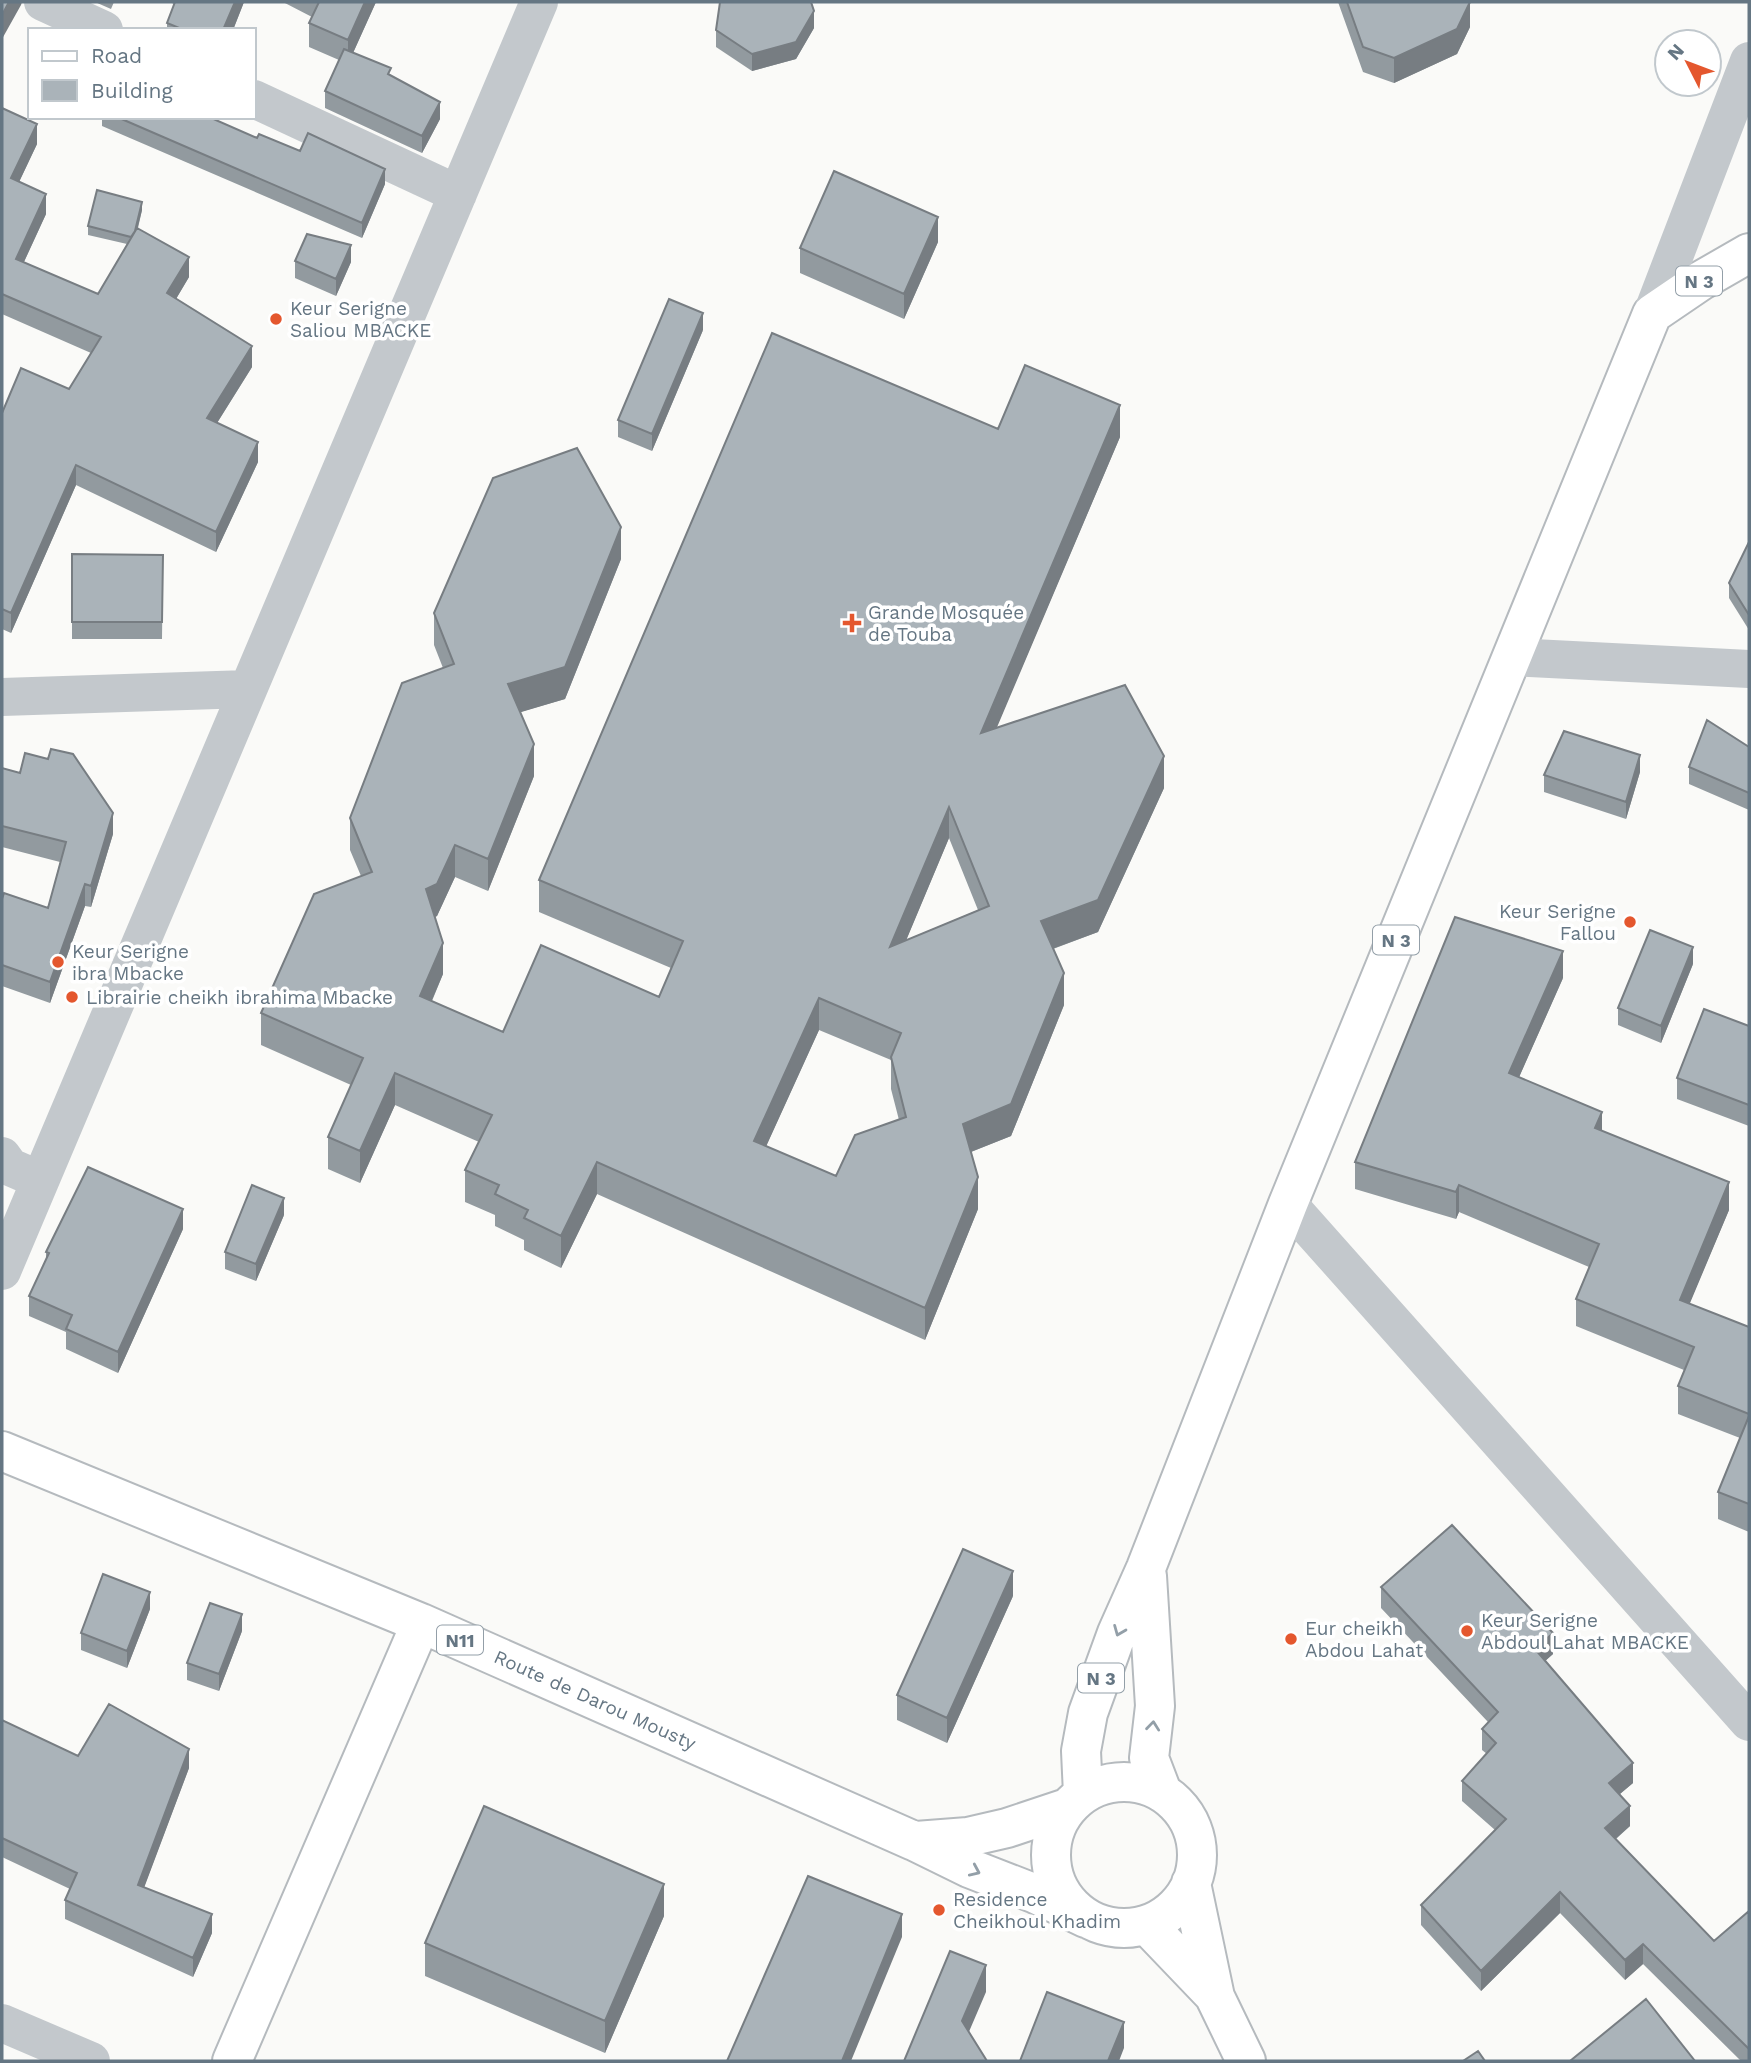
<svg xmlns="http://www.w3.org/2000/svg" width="1751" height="2063" font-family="'Work Sans',sans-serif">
	<rect width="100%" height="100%" fill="#fafaf8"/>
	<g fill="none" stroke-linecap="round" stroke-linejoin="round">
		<!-- major casing -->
		<g stroke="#b5babe" stroke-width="42">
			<path id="major" d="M2 1451 421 1623 914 1841 969 1868 1036 1894 1086 1918
				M1147 1576 1155 1706 1149 1758 1162 1792
				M1051 1855a73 73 0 1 1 146 0a73 73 0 1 1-146 0Z
				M1083 1794 1081 1751 1088 1713 1117 1633 1146 1568 1288 1204 1652 314 1702 280 1749 253
				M916 1841 968 1837 1007 1828 1067 1808
				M1191 1883 1215 1997 1246 2061
				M1147 1925 1214 1995
				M232 2061 421 1623"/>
		</g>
		<!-- minor -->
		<path stroke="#c3c8cc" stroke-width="38" d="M43 2 104 30
			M254 99 458 194
			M1652 314 1749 61
			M1512 657 1749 669
			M2 697 248 689
			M2 1156 10 1167 40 1180
			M1288 1204 1749 1722
			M2 1271 539 2
			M2 2023 91 2061"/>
		<!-- major -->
		<use href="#major" stroke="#fff" stroke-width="38"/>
	</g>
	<!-- wall -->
	<path fill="#929a9f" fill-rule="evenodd" d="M95 2H114L111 9Z
		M170 2H244L233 30H167V23L174 4Z
		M283 2H376L353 53 391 75 440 119 422 153 325 108V91L339 60 309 47V23L312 17Z
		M1338 2H1470V27L1457 54 1394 83 1363 72Z
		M814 28 796 59 752 71 716 47V30Z
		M2 108 37 144 19 182 46 214 24 262 98 294 127 244 88 235V226L142 210 138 228 189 277 176 299 252 367 217 423 258 462 216 552 76 485 11 633 2 629V413L69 389 91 353 2 314Z
		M102 117H209L257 138 300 151 385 184 362 238 102 126Z
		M938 242 904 319 800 273V248Z
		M295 261 351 262 336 296 295 278Z
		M703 330 652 451 618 437V420Z
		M998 429 1120 437 996 728 1164 788 1098 932 1053 949 1064 1005 1011 1136 971 1152 978 1209 925 1340 597 1194 561 1268 524 1250V1240L495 1226V1215L465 1202V1170L479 1142 395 1105 360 1183 328 1169V1137L351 1085 261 1045V1013L361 876 350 850V818L443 668 434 645V613L621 559 565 699 520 712 534 776 488 891 455 877 437 916 435 917 443 974 432 1001 503 1032 659 997 671 968 539 912V880ZM949 838 978 910 906 940ZM819 1030 891 1060V1089L899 1120 836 1176 766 1146Z
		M1749 542V630L1729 598V583Z
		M72 554 163 555 162 639H72Z
		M1749 747V810L1689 784V767Z
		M2 768 113 834 91 907 85 906 50 1003 2 986V899L48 908 60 862 2 847Z
		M1640 772 1626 819 1544 792V775Z
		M1693 964 1661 1043 1618 1025V1008Z
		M1563 978 1519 1077 1602 1131 1729 1210 1689 1304 1749 1327V1532L1718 1519V1492L1740 1438 1678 1414V1386L1684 1370 1576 1326V1299L1589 1267 1459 1212 1456 1219 1355 1189V1162Z
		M1749 1026V1126L1677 1099V1078Z
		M284 1215 256 1281 225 1269V1252Z
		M183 1229 118 1373 66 1349V1332L29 1316V1296L46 1260V1252Z
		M1381 1587 1553 1654 1545 1661 1633 1783 1620 1794 1630 1826 1616 1839 1714 1941 1749 1911V2061H1741L1643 1964 1625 1980 1560 1913 1481 1991 1421 1925V1905L1495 1830 1462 1801V1781L1487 1754 1482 1750V1729L1488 1722 1381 1608Z
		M1013 1596 947 1743 897 1720V1695Z
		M150 1609 127 1668 81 1650V1633Z
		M242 1631 219 1691 187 1680V1663Z
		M2 1720 78 1756 189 1768 144 1887 212 1933 193 1977 65 1919V1900L70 1889 2 1857Z
		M664 1916 605 2053 425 1976V1943Z"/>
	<!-- shaded-wall -->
	<path fill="#777d82" d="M9 2H22L21 5 2 39V15Z
		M235 2H244L233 30H223Z
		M365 2H376L348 64V40Z
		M1470 2V27L1457 54 1394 83V58Z
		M814 11V28L796 59 752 71V54Z
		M440 102V119L422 153V136Z
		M37 124V144L11 199V178Z
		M385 169V184L362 238V223Z
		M46 194V214L16 279V259Z
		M142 202V210L133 246V237Z
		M938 217V242L904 319V294Z
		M351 245V262L336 296V279Z
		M189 257V277L167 314V293Z
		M703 313V330L652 451V434Z
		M252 346V367L207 439V418Z
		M1120 405V437L981 765V733Z
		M258 442V462L216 552V532Z
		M76 465V485L11 633V613Z
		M621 527V559L565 699 508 716V684Z
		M534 744V776L488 891V859Z
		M1640 755V772L1626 819V802Z
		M1164 756V788L1098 932 1041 953V921Z
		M949 807V838L890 979V947Z
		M113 813V834L91 907V886Z
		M455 845V877L437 916 426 921V889Z
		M85 884V906L50 1003V982Z
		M443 943V974L420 1028V996Z
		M1693 947V964L1661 1043V1026Z
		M1563 951V978L1509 1100V1073Z
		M1064 973V1005L1011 1136 963 1155V1124Z
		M819 998V1030L754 1173V1141Z
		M395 1073V1105L360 1183V1151Z
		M1602 1112V1139L1595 1128Z
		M597 1162V1194L561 1268V1236Z
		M978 1177V1209L925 1340V1308Z
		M1729 1182V1210L1680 1327V1300Z
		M1459 1185V1212L1456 1219V1192Z
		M284 1198V1215L256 1281V1264Z
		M183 1209V1229L118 1373V1352Z
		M1013 1571V1596L947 1743V1718Z
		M150 1592V1609L127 1668V1651Z
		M242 1614V1631L219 1691V1674Z
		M1553 1633V1654L1535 1670V1649Z
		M189 1749V1768L138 1904V1885Z
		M1633 1763V1783L1609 1803V1783Z
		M1630 1806V1826L1605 1848V1828Z
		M664 1884V1916L605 2053V2021Z
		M1560 1892V1913L1481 1991V1971Z
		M212 1914V1933L193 1977V1958Z
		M902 1914V1937L851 2061H842Z
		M1643 1944V1964L1625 1980V1960Z
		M986 1965V1992L962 2048V2021Z
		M1124 2022V2048L1119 2061H1108Z"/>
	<!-- building -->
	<path fill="#aab3b9" stroke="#777d82" stroke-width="2" fill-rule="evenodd" d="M2 2H9L2 15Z
		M175 2H235L223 30H184L167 23Z
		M319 2H365L348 40 309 23Z
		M720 2H811L814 11 796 42 752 54 716 30Z
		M1347 2H1470L1457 29 1394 58 1363 47Z
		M344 49 391 68 388 74 440 102 422 136 325 91Z
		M2 108 37 124 11 178 46 194 16 259 98 294 137 228 189 257 167 293 252 346 207 418 258 442 216 532 76 465 11 613 2 609V413L21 368 69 389 101 337 2 294Z
		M117 117H209L257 138 259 134 300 151 308 133 385 169 362 223Z
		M834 171 938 217 904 294 800 248Z
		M97 190 142 202 135 231 131 237 88 226Z
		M307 234 351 245 336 279 295 261Z
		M669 299 703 313 652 434 618 420Z
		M772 333 998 429 1025 365 1120 405 981 733 1125 685 1164 756 1098 900 1041 921 1064 973 1011 1104 963 1124 978 1177 925 1308 597 1162 561 1236 524 1218 528 1210 495 1194 499 1185 465 1170 492 1115 395 1073 360 1151 328 1137 363 1058 261 1013 314 894 372 872 350 818 402 683 454 664 434 613 493 478 577 448 621 527 565 667 508 684 534 744 488 859 455 845 437 884 426 889 443 943 420 996 503 1032 541 945 659 997 683 941 539 880ZM949 807 989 906 890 947ZM819 998 901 1033 891 1057 906 1117 855 1135 836 1176 754 1141Z
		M1749 542V615L1729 583Z
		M72 554 163 555 162 622H72Z
		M1707 720 1749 747V793L1689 767Z
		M1564 731 1640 755 1626 802 1544 775Z
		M51 749 73 754 113 813 91 886 85 884 50 982 2 965V899L4 893 48 908 66 842 2 826V768L20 773 25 753 48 759Z
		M1455 917 1563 951 1509 1073 1602 1112 1595 1128 1729 1182 1680 1300 1749 1327V1414L1678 1386 1694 1347 1576 1299 1599 1244 1459 1185 1456 1192 1355 1162Z
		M1650 930 1693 947 1661 1026 1618 1008Z
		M1704 1009 1749 1026V1105L1677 1078Z
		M88 1167 183 1209 118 1352 66 1329 72 1315 29 1296 49 1253 46 1252Z
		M252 1185 284 1198 256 1264 225 1252Z
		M1749 1416V1504L1718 1492Z
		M1452 1525 1553 1633 1535 1649 1633 1763 1609 1783 1630 1806 1605 1828 1714 1941 1749 1911V2049L1643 1944 1625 1960 1560 1892 1481 1971 1421 1905 1506 1819 1462 1781 1496 1743 1482 1729 1498 1712 1381 1587Z
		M963 1549 1013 1571 947 1718 897 1695Z
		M103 1574 150 1592 127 1651 81 1633Z
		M210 1603 242 1614 219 1674 187 1663Z
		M109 1704 189 1749 138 1885 212 1914 193 1958 65 1900 77 1873 2 1838V1720L78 1756Z
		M484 1806 664 1884 605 2021 425 1943Z
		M808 1876 902 1914 842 2061H727Z
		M950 1951 986 1965 962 2021 987 2061H904Z
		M1047 1992 1124 2022 1108 2061H1020Z
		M1646 1999 1695 2061H1570Z
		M1478 2051 1485 2061H1463Z"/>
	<!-- one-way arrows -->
	<defs><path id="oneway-chevron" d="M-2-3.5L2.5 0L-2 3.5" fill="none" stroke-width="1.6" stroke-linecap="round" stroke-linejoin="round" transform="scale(1.75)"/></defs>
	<g stroke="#939fa8">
		<use href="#oneway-chevron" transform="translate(1119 1631) rotate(112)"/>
		<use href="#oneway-chevron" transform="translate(1153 1726) rotate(-84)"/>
		<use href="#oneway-chevron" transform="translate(975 1871) rotate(24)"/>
	</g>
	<!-- markers -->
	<g fill="#e4572e" stroke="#fff" stroke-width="2.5">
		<circle cx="276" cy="319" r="7"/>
		<path d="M848.5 612.5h7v7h7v7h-7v7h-7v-7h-7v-7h7z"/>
		<circle cx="1630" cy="922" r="7"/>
		<circle cx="58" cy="962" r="7"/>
		<circle cx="72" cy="997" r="7"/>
		<circle cx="1467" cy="1631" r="7"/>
		<circle cx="1291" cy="1639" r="7"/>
		<circle cx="939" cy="1910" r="7"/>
	</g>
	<g text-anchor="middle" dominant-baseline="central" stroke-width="7" stroke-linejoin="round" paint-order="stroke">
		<!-- shield labels -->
		<g fill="#fff" stroke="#939fa8" stroke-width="2">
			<rect x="1676" y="266.5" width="46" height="29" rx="5"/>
			<rect x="1373" y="925.5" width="46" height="29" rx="5"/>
			<rect x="437" y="1625.5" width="46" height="29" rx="5"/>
			<rect x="1078" y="1663.5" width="46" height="29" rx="5"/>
		</g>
		<g font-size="18" font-weight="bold" fill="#657683">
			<text x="1699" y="281">N 3</text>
			<text x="1396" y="940">N 3</text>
			<text x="460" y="1640">N11</text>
			<text x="1101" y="1678">N 3</text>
		</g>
		<!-- poi labels -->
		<g font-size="19" fill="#657683" stroke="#fff" text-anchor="start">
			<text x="290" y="308">Keur Serigne<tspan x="290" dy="22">Saliou MBACKE</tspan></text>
			<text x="868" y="612">Grande Mosquée<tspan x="868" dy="22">de Touba</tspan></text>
			<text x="1616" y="911" text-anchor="end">Keur Serigne<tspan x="1616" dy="22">Fallou</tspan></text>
			<text x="72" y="951">Keur Serigne<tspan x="72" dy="22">ibra Mbacke</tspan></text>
			<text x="86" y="997">Librairie cheikh ibrahima Mbacke</text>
			<text x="1481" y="1620">Keur Serigne<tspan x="1481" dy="22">Abdoul Lahat MBACKE</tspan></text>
			<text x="1305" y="1628">Eur cheikh<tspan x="1305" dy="22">Abdou Lahat</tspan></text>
			<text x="953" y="1899">Residence<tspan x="953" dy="22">Cheikhoul Khadim</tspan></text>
		</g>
		<!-- street labels -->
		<g font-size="19" fill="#657683" stroke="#fff">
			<text transform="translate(595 1700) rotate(24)">Route de Darou Mousty</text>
		</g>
	</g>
	<!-- border -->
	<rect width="1751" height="2063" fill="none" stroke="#657683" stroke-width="7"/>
	<!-- legend -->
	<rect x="28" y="28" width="228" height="91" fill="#ffffff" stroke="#c1c8cd" stroke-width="2"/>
	<rect x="42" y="51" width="35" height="10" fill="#ffffff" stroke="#c1c8cd" stroke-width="2"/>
	<text x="91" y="63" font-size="21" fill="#657683">Road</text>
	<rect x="42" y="80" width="35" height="21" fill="#aab3b9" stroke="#c1c8cd" stroke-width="2"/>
	<text x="91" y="98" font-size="21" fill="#657683">Building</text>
	<!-- north arrow -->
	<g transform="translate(1688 63) rotate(312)"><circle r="33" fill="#ffffff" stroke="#c1c8cd" stroke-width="2"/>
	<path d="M0-5L12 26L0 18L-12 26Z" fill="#e4572e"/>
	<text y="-10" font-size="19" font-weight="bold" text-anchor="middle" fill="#657683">N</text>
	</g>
</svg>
